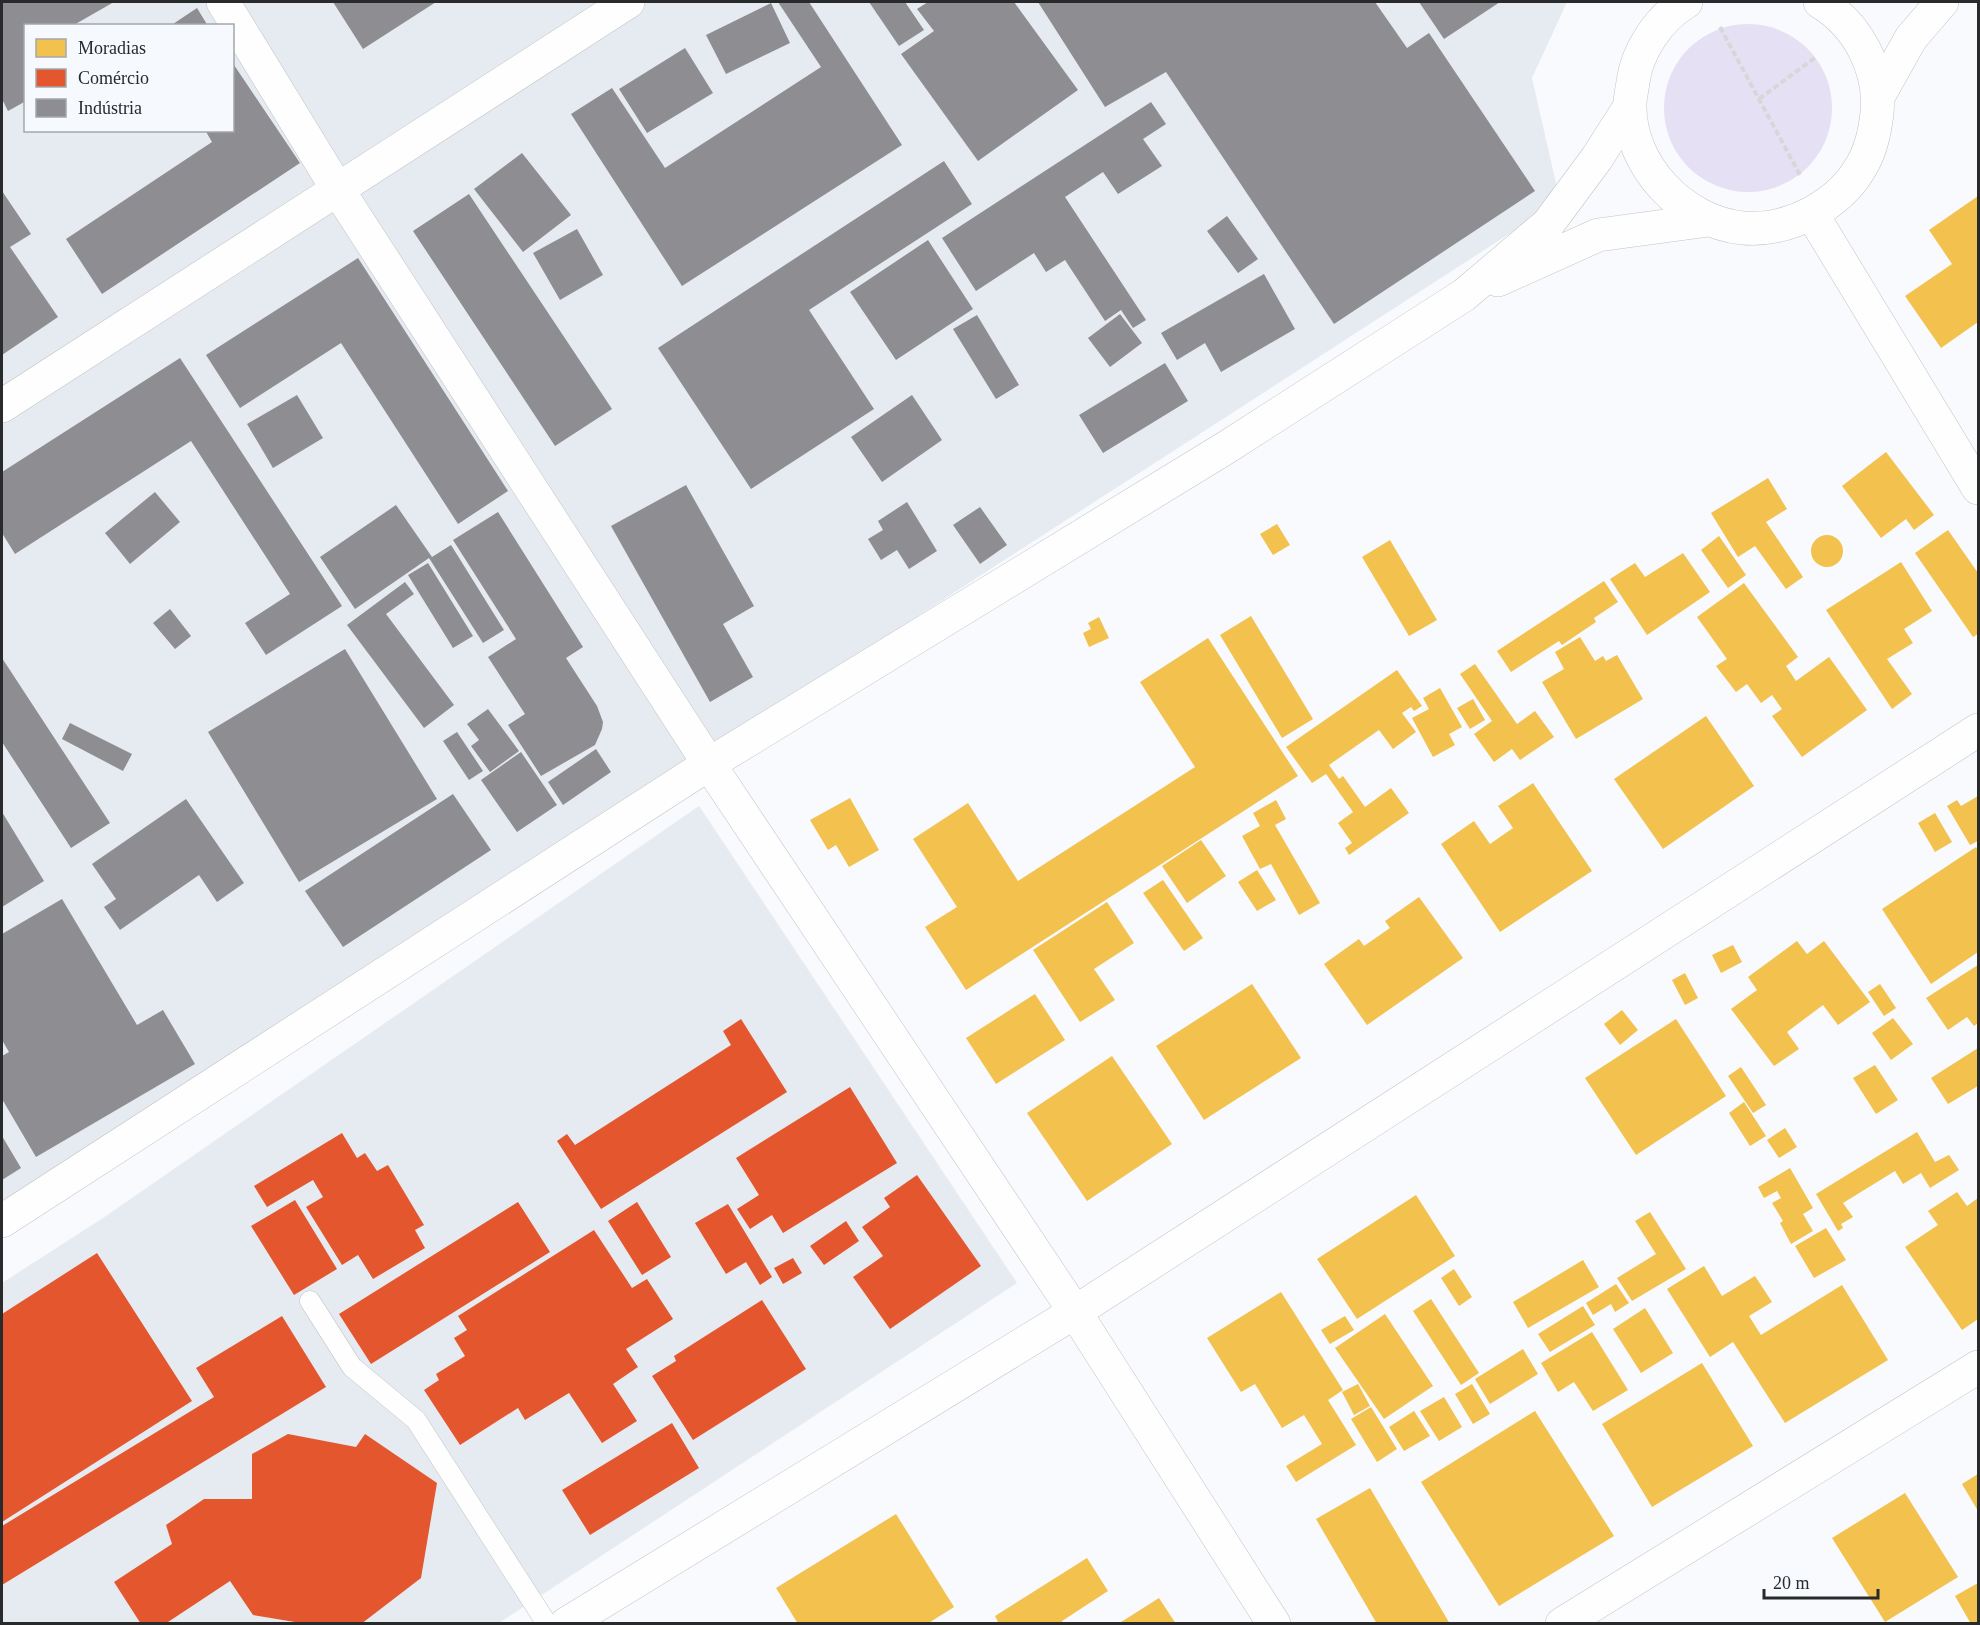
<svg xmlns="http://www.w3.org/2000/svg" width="1980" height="1625" font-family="'Times New Roman',serif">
	<rect width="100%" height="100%" fill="#f8fafd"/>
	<!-- built -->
	<path fill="#e5ebf1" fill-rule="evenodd" d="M2 2H1567L1532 78 1560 201 2 1208ZM26 26H232V130H26Z
		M699 806 1017 1283 499 1623 2 1624V1283L103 1218Z"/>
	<!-- green -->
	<path fill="#e5e0f3" d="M1664 108a84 84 0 1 1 168 0a84 84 0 1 1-168 0Z"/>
	<!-- homes -->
	<path fill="#f2c14e" d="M1978 196V322L1941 348 1905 296 1952 264 1929 230Z
		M1886 452 1934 515 1914 530 1906 519 1881 538 1842 486Z
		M1768 478 1787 509 1766 522 1803 577 1786 589 1755 546 1738 557 1711 513Z
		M1277 524 1290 545 1273 555 1260 534Z
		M1948 530 1978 573V634L1973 637 1915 553Z
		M1811 551a16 16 0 1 1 32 0a16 16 0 1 1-32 0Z
		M1719 536 1746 575 1728 588 1701 550Z
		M1390 540 1437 620 1409 636 1362 557Z
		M1683 553 1710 592 1647 635 1610 579 1635 563 1645 577Z
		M1901 562 1932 611 1904 629 1913 643 1887 659 1912 694 1892 709 1826 610Z
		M1604 581 1618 602 1594 618 1596 622 1562 645 1559 641 1511 672 1497 651Z
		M1744 583 1798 657 1786 666 1796 681 1829 657 1867 710 1802 757 1772 716 1782 709 1772 695 1761 703 1747 684 1736 692 1716 666 1727 659 1697 617Z
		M1251 616 1313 719 1282 738 1220 635Z
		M1099 617 1109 638 1089 647 1083 633 1091 629 1088 623Z
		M1580 637 1595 661 1603 656 1606 661 1617 655 1643 699 1576 739 1542 682 1564 669 1555 652Z
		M1208 638 1298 776 966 990 925 927 957 907 913 839 968 803 1018 881 1195 767 1140 682Z
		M1475 664 1517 724 1535 711 1554 737 1520 760 1512 749 1494 762 1474 734 1492 721 1460 674Z
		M1397 670 1422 706 1414 711 1411 707 1402 713 1416 732 1393 749 1379 730 1329 765 1339 779 1343 776 1365 807 1391 788 1409 813 1349 855 1345 848 1352 843 1338 823 1353 812 1326 774 1312 783 1286 747Z
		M1440 688 1462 727 1449 734 1455 745 1433 757 1412 718 1429 709 1423 698Z
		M1473 699 1485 720 1470 729 1457 708Z
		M1706 716 1754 786 1663 849 1614 779Z
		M1533 783 1592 871 1500 932 1441 844 1474 821 1490 844 1513 828 1498 806Z
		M1978 796V841L1970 845 1947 806 1957 800 1961 806Z
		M850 798 879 850 849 867 836 845 828 850 810 820Z
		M1276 800 1286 819 1275 825 1320 903 1299 915 1271 864 1260 869 1242 836 1260 826 1253 813Z
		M1935 813 1952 842 1935 852 1918 823Z
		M1201 840 1226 876 1187 903 1162 866Z
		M1976 847 1978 850V952L1931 984 1882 909Z
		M1257 870 1276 900 1257 911 1238 882Z
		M1163 880 1203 938 1184 951 1143 893Z
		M1419 897 1463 958 1367 1025 1324 964 1359 939 1364 946 1390 928 1385 921Z
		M1107 902 1134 943 1094 969 1115 1000 1080 1022 1033 950Z
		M1797 941 1807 954 1824 941 1870 1002 1838 1025 1823 1005 1787 1032 1799 1049 1774 1066 1731 1009 1757 990 1748 977Z
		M1733 945 1742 962 1721 973 1712 955Z
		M1978 965V1023L1974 1026 1967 1017 1948 1030 1926 998Z
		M1685 973 1698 998 1685 1005 1672 980Z
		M1252 984 1301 1058 1204 1120 1156 1046Z
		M1880 984 1896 1008 1884 1016 1868 992Z
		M1035 994 1065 1040 996 1084 966 1038Z
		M1622 1010 1638 1030 1620 1045 1604 1024Z
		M1893 1018 1913 1044 1891 1060 1872 1033Z
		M1676 1019 1726 1096 1636 1155 1585 1078Z
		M1978 1048V1086L1948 1104 1931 1078Z
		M1112 1056 1172 1144 1087 1201 1027 1113Z
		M1875 1065 1898 1100 1876 1114 1853 1078Z
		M1741 1067 1766 1105 1753 1113 1728 1076Z
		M1744 1102 1766 1136 1750 1146 1729 1113Z
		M1785 1128 1797 1147 1779 1158 1767 1140Z
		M1917 1132 1935 1162 1949 1155 1959 1170 1930 1188 1921 1173 1903 1184 1895 1171 1843 1203 1853 1217 1841 1224 1843 1228 1838 1231 1816 1194Z
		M1790 1168 1813 1208 1803 1214 1813 1231 1791 1244 1780 1223 1783 1221 1772 1203 1781 1198 1777 1191 1764 1198 1758 1187Z
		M1957 1192 1967 1206 1978 1198V1319L1962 1330 1905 1247 1938 1225 1928 1211Z
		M1416 1195 1455 1256 1357 1319 1317 1259Z
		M1650 1212 1686 1269 1632 1301 1617 1278 1656 1254 1635 1221Z
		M1826 1228 1846 1260 1814 1278 1795 1246Z
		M1583 1260 1599 1287 1528 1328 1513 1302Z
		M1704 1266 1722 1296 1755 1276 1772 1302 1749 1316 1761 1335 1842 1285 1888 1360 1785 1423 1733 1342 1710 1357 1667 1289Z
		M1454 1269 1472 1297 1459 1306 1441 1278Z
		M1616 1284 1629 1303 1615 1312 1611 1304 1593 1315 1586 1303Z
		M1281 1292 1343 1390 1328 1400 1356 1445 1296 1482 1286 1466 1322 1444 1304 1415 1282 1428 1255 1384 1241 1392 1207 1338Z
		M1431 1299 1479 1373 1461 1385 1413 1311Z
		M1583 1306 1595 1325 1550 1352 1538 1334Z
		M1645 1308 1673 1353 1641 1373 1613 1329Z
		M1385 1314 1433 1386 1384 1419 1335 1348Z
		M1345 1316 1354 1330 1330 1344 1321 1330Z
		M1592 1332 1628 1390 1593 1411 1574 1382 1558 1392 1541 1363Z
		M1523 1349 1538 1374 1490 1404 1475 1379Z
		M1702 1363 1753 1446 1652 1507 1602 1424Z
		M1358 1384 1370 1406 1354 1415 1342 1392Z
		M1472 1384 1490 1414 1473 1424 1455 1394Z
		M1444 1397 1462 1427 1439 1441 1420 1411Z
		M1371 1407 1397 1449 1377 1462 1351 1419Z
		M1414 1411 1430 1436 1404 1451 1389 1427Z
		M1535 1411 1614 1536 1499 1606 1421 1482Z
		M1978 1474V1511L1962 1484Z
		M1370 1488 1450 1624H1377L1316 1519Z
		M1905 1493 1958 1577 1885 1622 1832 1538Z
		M896 1514 954 1607 927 1624H798L776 1588Z
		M1087 1558 1108 1591 1062 1621 1063 1624H999L995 1616Z
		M1978 1583V1624H1971L1955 1596Z
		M1159 1598 1176 1624H1118Z"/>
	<!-- shops -->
	<path fill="#e4572e" d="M741 1019 787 1092 601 1209 557 1141 567 1134 575 1145 731 1045 723 1031Z
		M850 1087 897 1163 783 1233 772 1215 750 1229 737 1209 759 1195 736 1158Z
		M342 1133 357 1158 365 1153 377 1171 388 1165 424 1225 415 1230 425 1248 373 1279 358 1255 342 1265 306 1207 323 1197 313 1180 267 1207 254 1186Z
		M917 1175 981 1266 890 1329 853 1277 883 1256 862 1227 890 1207 884 1198Z
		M295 1200 337 1269 294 1295 251 1226Z
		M518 1202 550 1252 371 1364 339 1314Z
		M637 1202 671 1257 642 1275 608 1221Z
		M728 1204 772 1277 760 1285 746 1262 726 1274 695 1223Z
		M846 1221 859 1241 824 1265 810 1246Z
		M594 1230 632 1288 647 1279 673 1319 626 1349 638 1367 613 1384 637 1421 602 1443 569 1393 525 1420 518 1408 460 1445 424 1390 439 1380 436 1374 465 1356 454 1338 467 1330 458 1316Z
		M97 1253 192 1401 2 1522V1314Z
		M793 1258 802 1273 783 1284 774 1268Z
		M762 1300 806 1369 693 1440 652 1376 676 1361 674 1356Z
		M282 1316 326 1387 2 1585V1526L214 1397 196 1368Z
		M672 1423 699 1468 590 1535 562 1490Z
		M288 1434 356 1447 365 1434 437 1483 421 1578 361 1624H307L253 1615 230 1581 165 1624H141L114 1582 172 1544 166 1525 204 1499H252V1454Z"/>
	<!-- industry -->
	<path fill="#8d8d92" d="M2 2H114L72 26H26V101L8 111 2 99Z
		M333 2H436L363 49Z
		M778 2H809L902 145 682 286 571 114 612 88 665 168 821 67Z
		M869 2H905L924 30 899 46Z
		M928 2H1014L1078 90 978 161 901 54 934 31 917 9Z
		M1038 2H1375L1407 48 1429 33 1535 191 1334 324 1166 72 1105 107Z
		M1419 2H1500L1444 39Z
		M771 3 790 43 726 74 706 35Z
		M197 8 208 26H170Z
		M685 48 713 93 647 133 619 89Z
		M232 62 300 163 102 294 66 239 212 142 205 130H232Z
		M1151 102 1166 124 1143 139 1162 166 1118 194 1103 172 1065 197 1146 320 1133 328 1121 310 1105 321 1065 260 1046 272 1034 253 976 291 942 238Z
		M522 153 571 215 523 252 474 189Z
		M944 161 972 204 809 310 874 409 751 489 658 348Z
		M2 191 31 234 10 247 58 317 2 355Z
		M469 194 612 409 555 446 413 231Z
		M1227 216 1258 259 1238 273 1207 231Z
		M577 229 603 275 560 300 533 253Z
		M928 240 973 309 896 360 850 292Z
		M358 258 508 491 458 524 341 343 240 408 206 355Z
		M1264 274 1295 329 1221 372 1205 343 1177 360 1161 333Z
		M1120 314 1142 343 1110 367 1088 338Z
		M977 315 1019 385 996 399 953 329Z
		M180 358 342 606 266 655 245 623 290 594 191 441 15 554 2 533V472Z
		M1165 363 1188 401 1103 453 1079 415Z
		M297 395 323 438 273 468 247 424Z
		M912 395 942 440 882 482 851 437Z
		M686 485 754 606 723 624 753 677 710 702 611 526Z
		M155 492 180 522 130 564 105 533Z
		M907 502 937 551 909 569 897 550 881 560 868 539 883 530 878 521Z
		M396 505 432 557 451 545 504 630 483 643 429 558 355 609 320 557Z
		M980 507 1007 545 980 564 953 525Z
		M498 512 583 647 566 658 597 706 603 722 602 729 595 745 541 776 508 725 525 714 488 657 516 639 453 540Z
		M428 563 473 636 453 648 408 575Z
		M405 582 414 594 386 614 454 705 424 728 347 625Z
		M170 609 191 636 175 649 153 623Z
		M345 649 437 799 299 882 208 732Z
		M2 658 110 823 71 848 2 742Z
		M488 709 519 751 490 772 471 746 479 740 467 724Z
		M70 723 132 754 123 771 62 739Z
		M457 732 483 771 469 780 443 741Z
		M596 749 611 772 563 805 548 782Z
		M521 752 557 805 517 832 481 780Z
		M453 794 491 850 343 947 305 891Z
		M186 799 244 883 217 902 199 875 120 930 104 907 116 899 92 864Z
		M2 812 44 881 2 907Z
		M62 899 137 1025 163 1010 195 1064 36 1157 2 1099V1056L9 1052 2 1040V934Z
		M2 1136 21 1168 2 1180Z"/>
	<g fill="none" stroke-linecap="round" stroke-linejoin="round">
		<!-- lane casing -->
		<g stroke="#c2c4c5" stroke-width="21">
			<path id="lane" d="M310 1301 352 1367 416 1420 547 1624"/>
		</g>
		<!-- street casing -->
		<g stroke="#c2c4c5" stroke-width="34">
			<path id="street" d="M223 2 338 190 709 764 1075 1312 1274 1624
				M1686 2C1659 18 1637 51 1633 82 1632 90 1630 97 1630 105 1629 166 1683 222 1743 228 1789 232 1840 205 1862 165 1871 150 1875 131 1877 113 1881 69 1858 25 1820 2
				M1878 97 1911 38 1942 2
				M1812 214 1978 488
				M1498 280 1598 235 1709 220
				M2 406 628 2
				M2 1221 709 764 1227 447 1464 295 1548 224 1597 158 1630 106
				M566 1624 1075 1312 1978 730
				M1562 1624 1978 1367"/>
		</g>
		<!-- path -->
		<path stroke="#d7d7d9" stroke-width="4" stroke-dasharray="6 3" stroke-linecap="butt" d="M1720 27 1800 175
			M1759 99 1816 57"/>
		<!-- lane -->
		<use href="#lane" stroke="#fefeff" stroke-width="20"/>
		<!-- street -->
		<use href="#street" stroke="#fefeff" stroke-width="33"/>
	</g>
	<!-- border -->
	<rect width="1980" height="1625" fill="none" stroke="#282a2b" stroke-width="6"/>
	<!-- legend -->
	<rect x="24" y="24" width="210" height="108" fill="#f6faff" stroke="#a4a7aa" stroke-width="1.5"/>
	<rect x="36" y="39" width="30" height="18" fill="#f2c14e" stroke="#a4a7aa" stroke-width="1.5"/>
	<text x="78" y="54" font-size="18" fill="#282a2b">Moradias</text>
	<rect x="36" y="69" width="30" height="18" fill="#e4572e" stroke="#a4a7aa" stroke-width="1.5"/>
	<text x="78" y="84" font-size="18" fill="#282a2b">Comércio</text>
	<rect x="36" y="99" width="30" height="18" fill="#8d8d92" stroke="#a4a7aa" stroke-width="1.5"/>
	<text x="78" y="114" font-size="18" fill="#282a2b">Indústria</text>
	<!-- scale -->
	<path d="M1764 1589v9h114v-9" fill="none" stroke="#282a2b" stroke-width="3"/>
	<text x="1773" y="1589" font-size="18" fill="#282a2b" stroke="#f6faff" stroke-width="4.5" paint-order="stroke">20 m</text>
</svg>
